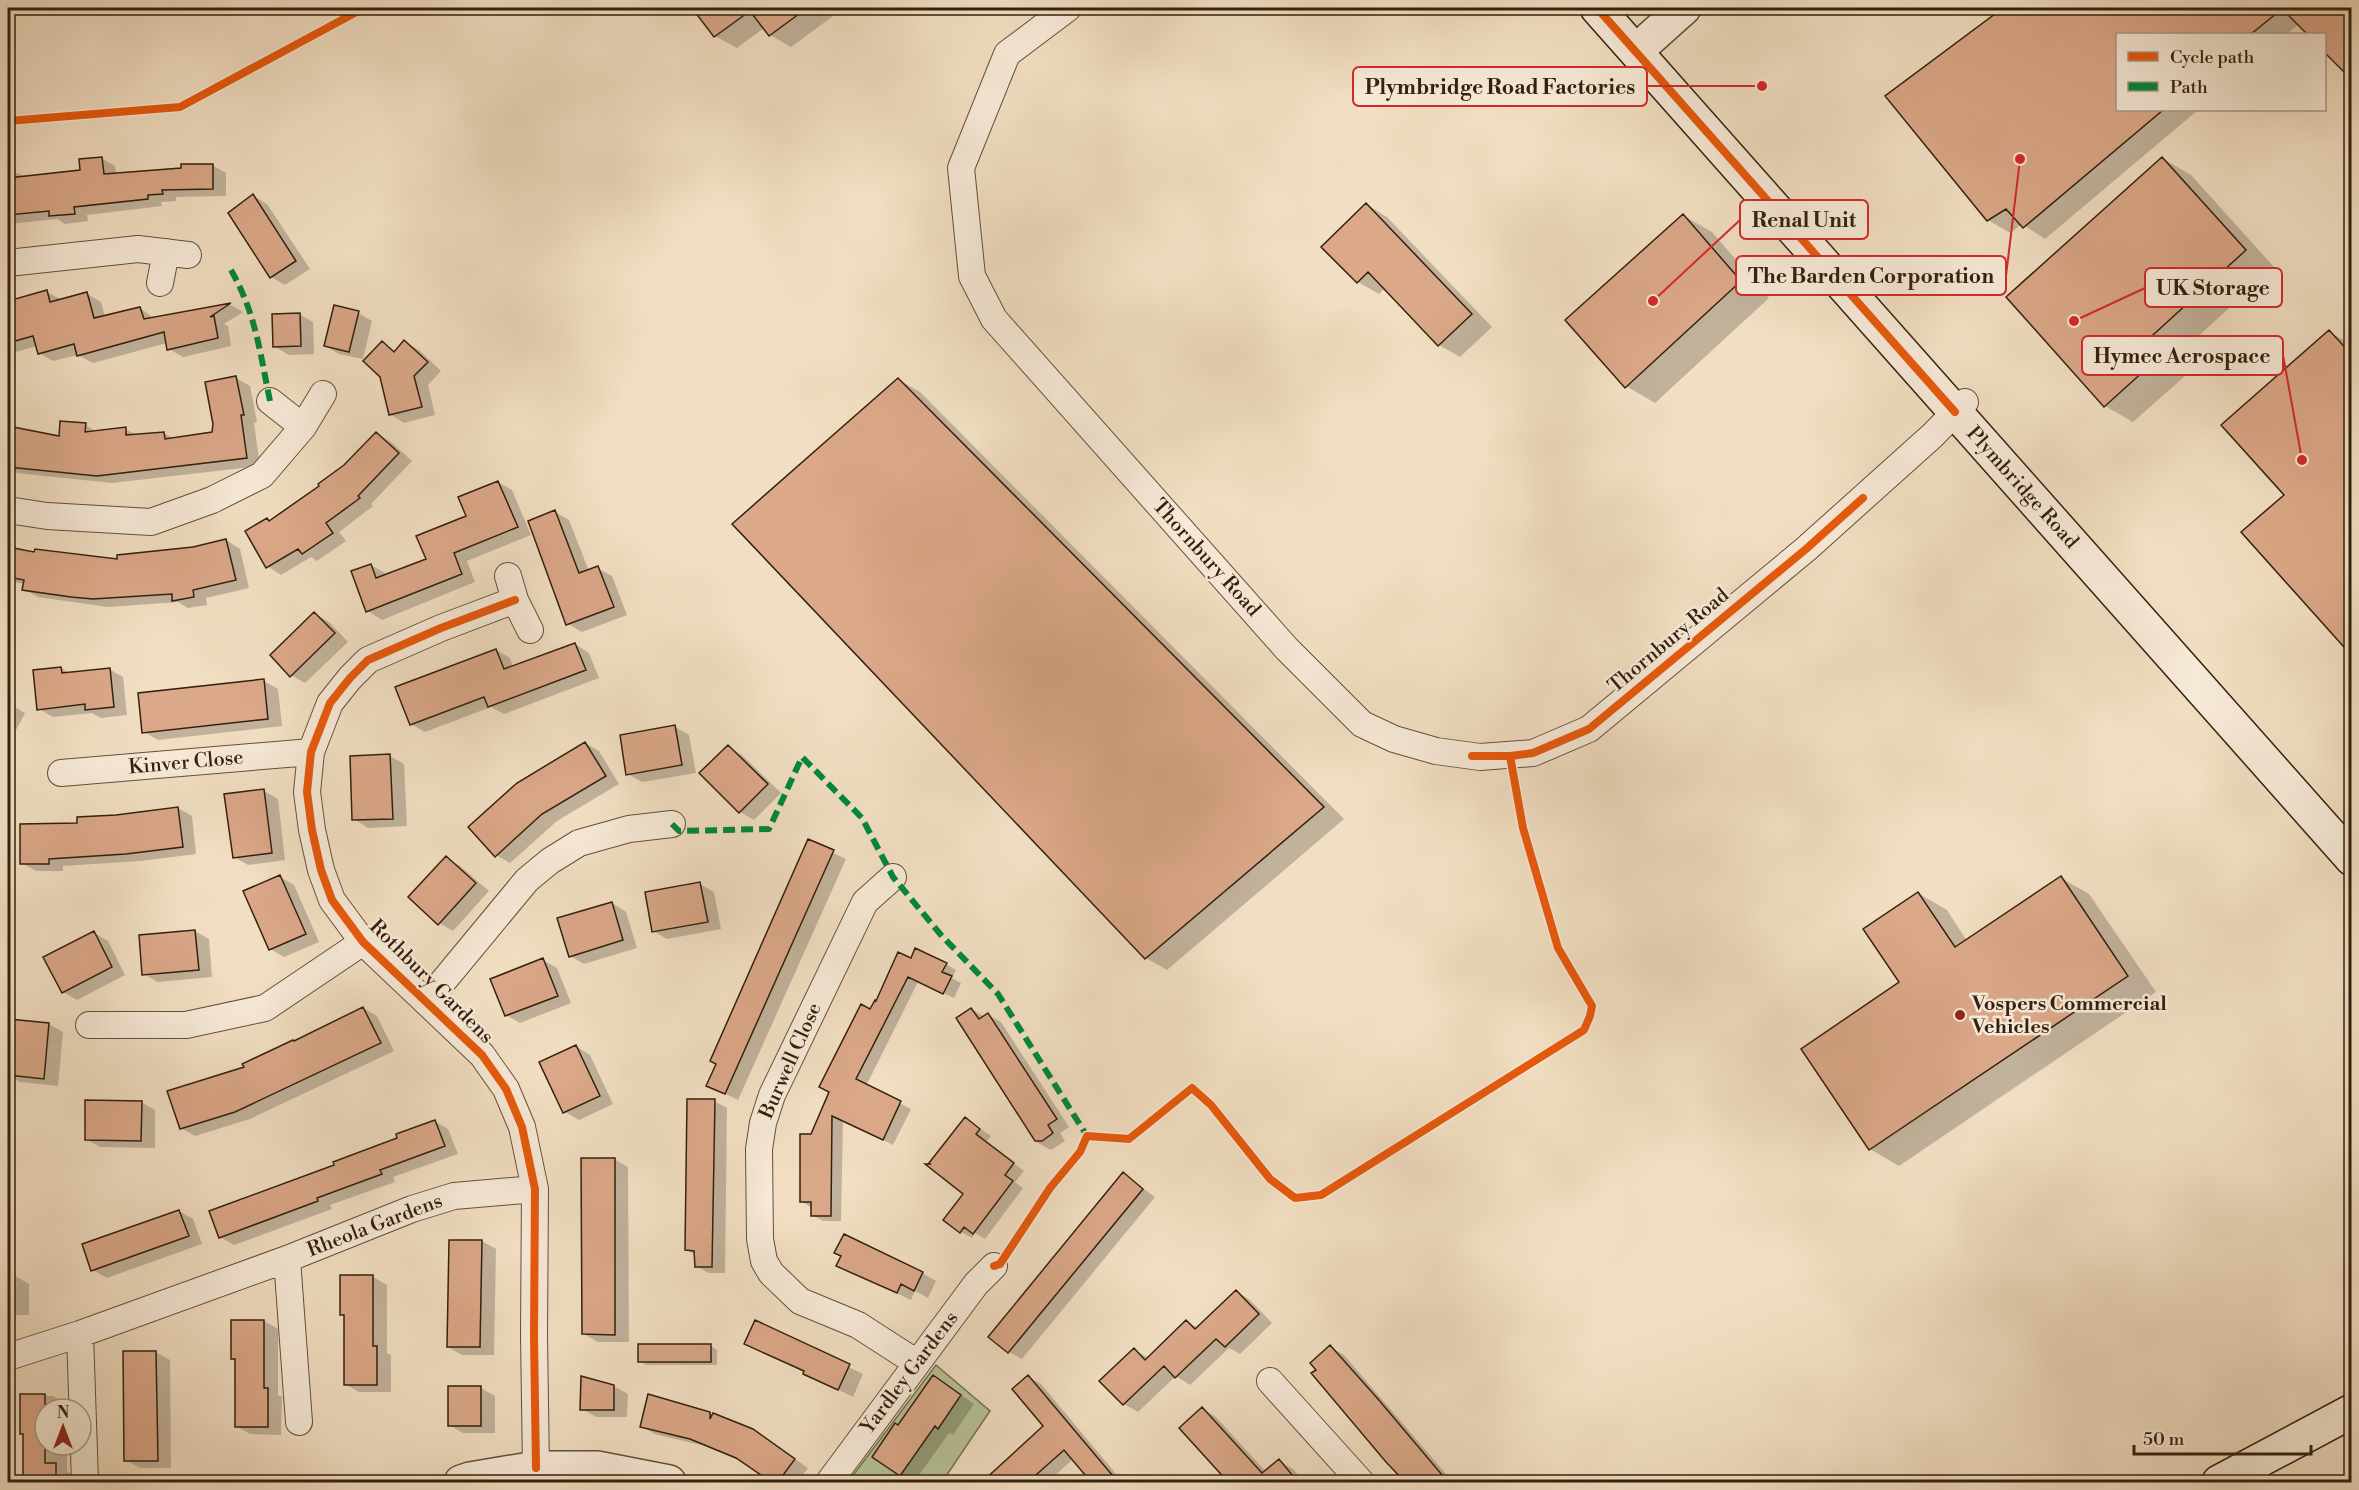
<svg xmlns="http://www.w3.org/2000/svg" width="2359" height="1490" font-family="'Libre Bodoni',serif">
	<rect width="100%" height="100%" fill="#f2dfc3"/>
	<filter id="stains"><feTurbulence type="fractalNoise" baseFrequency=".00333" numOctaves="4"/><feColorMatrix values="0 0 0 0 .2 0 0 0 0 .09 0 0 0 0 .02 0 0 0 .5 -.17"/></filter>
	<radialGradient id="worn" r=".72"><stop offset=".6" stop-color="#630" stop-opacity="0"/><stop offset="1" stop-color="#630" stop-opacity=".3"/></radialGradient>
	<!-- green -->
	<path fill="#b7c296" stroke="#747152" stroke-width="1.5" d="M936 1365 990 1411 942 1482H848Z"/>
	<!-- shadow -->
	<path fill="#0003" d="M694 8H844L791 47 770 35 764 28 737 48 715 36Z
		M2006 8H2352V78L2324 51V34H2309L2299 24 2287 34H2118V110H2198L2045 239 2022 224 2010 233 1988 220 1887 96Z
		M101 158 115 166 116 175 212 165 226 173V196L176 197V201L161 202 162 206 87 215 88 221 65 224 57 219 8 224V174L18 173 26 178 82 172Z
		M2162 158 2191 175 2274 267 2170 362 2184 377 2133 422 2105 406Z
		M253 196 267 204 310 269 285 285 271 277Z
		M1366 204 1387 217 1492 327 1460 357 1439 345 1385 288 1379 294 1358 282Z
		M1684 216 1712 232 1769 298 1655 403 1626 386Z
		M47 292 62 300 87 294 101 302 105 317 140 308 155 319 231 305 243 312 224 324 228 326 231 346 183 357 169 349 167 343 93 363 78 355 53 361 39 353 37 346 8 354V302Z
		M358 313 372 321 363 359 339 354 325 346Z
		M299 314 313 322 314 354 289 355 275 347Z
		M2329 332 2352 345V654L2286 495Z
		M405 342 419 350 441 371 428 385 435 415 404 423 390 414 381 376 382 343 396 351Z
		M236 378 250 386 257 422 254 423 260 466 112 483 17 473 8 467V422L15 426V429L60 438 85 425 97 432 125 429 137 435 164 433 175 439 214 433Z
		M899 380 920 392 1344 819 1167 970 1146 958Z
		M377 434 391 442 412 461 371 504 373 506 339 532 346 541 317 561 311 557 281 575 267 566V520L270 522 321 486 345 466Z
		M498 482 512 490 531 535 467 561 475 582 382 620 368 611 353 572 371 565 385 573 386 576 428 560Z
		M555 512 569 520 589 571 597 568 612 576 627 615 582 632 568 624Z
		M226 540 240 549 249 588 206 598 207 605 188 608 178 602 108 607 38 597 24 589 25 584 8 581V549L36 554 119 561Z
		M315 614 329 622 348 642 305 683 291 675Z
		M575 644 589 653 599 678 504 714 491 707 425 732 411 724 496 650 510 658 513 667Z
		M61 668 70 673 109 669 123 677 127 715 101 718 92 713 53 717 39 709Z
		M264 681 278 689 282 726 158 740 144 732Z
		M8 703 25 713 13 736 8 733Z
		M675 727 689 735 696 773 642 782 628 774Z
		M585 743 599 751 619 784 557 821 510 863 496 855Z
		M728 747 742 755 781 793 754 820 740 812 701 773Z
		M8 752 15 832 8 833Z
		M390 756 404 764 407 826 368 828 354 819Z
		M264 791 278 799 285 860 248 865 234 857Z
		M178 808 192 816 196 854 141 861 63 866V871H36L22 863 79 825 116 816Z
		M809 841 846 859 738 1100 708 1085Z
		M446 858 460 866 489 891 453 931 439 923Z
		M280 877 294 885 319 942 284 957 270 949Z
		M2061 878 2089 894 2156 992 1899 1166 1870 1149 1918 893 1947 910 1967 941Z
		M700 884 714 892 721 929 667 939 653 931Z
		M612 903 626 912 637 948 584 964 570 956Z
		M195 931 209 939 212 977 158 982 144 974Z
		M94 933 108 941 125 975 77 1000 63 992Z
		M543 960 557 968 571 1003 520 1023 506 1015Z
		M911 960 946 964 956 970 952 978 961 983 954 998 918 982 866 1086 911 1109 893 1145 843 1120 841 1221H823L812 1215V1208L801 1201 812 1135 871 1011Z
		M363 1008 377 1016 394 1051 250 1119 195 1136 181 1128 246 1068 293 1041Z
		M971 1009 985 1017 988 1015 1001 1022 1069 1127 1060 1133 1065 1141 1051 1150 1038 1143 958 1018Z
		M11 1021 49 1024 63 1032 58 1086 20 1082 8 1075Z
		M576 1046 590 1055 613 1104 579 1120 565 1112Z
		M714 1101 727 1108 725 1273H709L696 1266V1255L686 1249Z
		M141 1102 155 1110V1148L100 1147 86 1139Z
		M966 1119 991 1136 986 1142 1024 1171 1015 1182 1023 1188 985 1239 975 1233 972 1238 961 1232 965 1194Z
		M434 1121 448 1129 458 1154 393 1177 395 1182 330 1205 332 1209 234 1245 220 1237 336 1166Z
		M614 1159 628 1167 629 1342H598L584 1334Z
		M1123 1174 1155 1197 1022 1359 1009 1352 990 1337Z
		M179 1211 193 1219 202 1244 107 1278 93 1270Z
		M482 1241 496 1249 494 1355H462L448 1347Z
		M838 1265 922 1273 936 1281 928 1298 915 1291 911 1300Z
		M8 1276H15L29 1284V1315H8Z
		M342 1277H373L387 1285V1353L391 1355V1392H359L345 1384 346 1316 342 1314Z
		M1236 1291 1250 1300 1272 1323 1240 1354 1229 1348 1190 1385 1176 1376 1138 1412 1124 1404 1134 1350 1149 1358 1187 1322 1198 1328Z
		M264 1321 278 1329V1395L282 1397 281 1435 250 1434 236 1426 237 1361 232 1358Z
		M755 1322 863 1374 853 1397 746 1343Z
		M711 1346 717 1350V1365H646L640 1361Z
		M1330 1347 1344 1355 1446 1474 1457 1482H1408L1313 1374 1318 1370Z
		M155 1352 170 1360 171 1468H140L126 1460Z
		M1028 1377 1041 1384 1117 1475 1119 1473 1134 1482H1093L1073 1459 1048 1482H984L1045 1426Z
		M947 1385 974 1404 953 1435 949 1433 914 1482 874 1456 898 1426Z
		M613 1386 628 1394 627 1417H596L582 1409Z
		M481 1388 495 1396V1433H463L449 1425Z
		M21 1396H53L67 1404V1409H45V1445H67V1471L70 1473V1482H25V1435L21 1433Z
		M1203 1409 1216 1417 1266 1472 1279 1461 1293 1469 1304 1482H1230L1181 1428Z
		M710 1413 753 1430 808 1468 798 1482H774L746 1463 705 1446 655 1434 641 1426Z"/>
	<!-- building -->
	<path fill="#dba889" stroke="#32200e" stroke-width="1.5" d="M692 8H807L769 36 750 11 714 37Z
		M2003 8H2352V80L2325 53V34H2307L2282 9 2251 34H2118V110H2163L2023 228 2006 209 1987 221 1885 96Z
		M102 157 104 174 181 168V164H213V189L162 190 163 194 148 195V199L74 207 75 214 49 216V211L8 215V178L80 170 79 159Z
		M2162 157 2246 250 2142 345 2156 360 2104 407 2006 297Z
		M253 194 296 261 270 278 228 213Z
		M1366 203 1472 314 1438 346 1368 272 1357 283 1321 247Z
		M1683 214 1741 281 1625 388 1565 320Z
		M47 290 50 302 87 292 94 318 140 307 144 319 231 303 210 317 214 316 218 338 167 350 164 332 77 356 74 344 38 354 33 336 8 343V301Z
		M334 305 359 311 349 352 324 346Z
		M300 313 301 346 273 347 272 314Z
		M2329 330 2352 355V656L2241 532 2284 495 2221 425Z
		M404 340 428 362 414 376 422 407 389 415 380 377 363 361 382 341 394 352Z
		M236 376 244 415H241L247 458 97 476 8 467V426L59 436 60 421 86 423 85 432 126 427V435L164 432 165 439 212 432 213 424 205 382Z
		M898 378 1324 807 1145 959 732 524Z
		M376 432 399 453 358 496 360 498 326 523 333 533 302 554 298 549 266 568 245 531 267 518 269 521 319 486 318 484 344 465Z
		M498 481 518 527 454 553 462 574 366 612 351 571 371 564 376 578 426 559 416 536 466 516 458 497Z
		M555 510 579 573 598 566 614 607 566 625 528 521Z
		M226 539 236 580 193 590 194 597 172 601V594L93 599 71 597 22 590 24 580 8 577V547L34 552 35 549 117 559V555L193 547Z
		M314 612 335 633 290 677 270 655Z
		M575 643 586 670 488 707 484 697 410 725 395 687 496 649 504 669Z
		M61 667 62 673 110 668 114 707 85 710V704L37 710 33 670Z
		M264 679 268 719 142 733 138 693Z
		M675 725 682 765 626 775 620 735Z
		M585 742 606 776 542 814 495 857 468 827 517 783Z
		M728 745 768 784 739 813 699 773Z
		M390 754 393 819 352 820 350 756Z
		M264 789 272 853 233 858 224 794Z
		M178 807 183 847 126 854 49 859V864H20V824L77 823V817L116 815Z
		M808 839 834 850 725 1094 706 1086 716 1064 710 1061Z
		M446 856 476 883 438 925 408 897Z
		M280 875 306 934 269 950 243 891Z
		M2061 876 2128 976 1869 1150 1801 1049 1899 982 1863 929 1918 892 1955 947Z
		M700 882 708 922 652 932 645 892Z
		M612 902 623 940 569 957 557 918Z
		M195 930 199 970 142 975 139 935Z
		M94 931 112 967 62 993 43 957Z
		M915 948 947 963 942 972 952 976 943 994 908 977 856 1079 901 1101 883 1140 832 1116 831 1216H811V1202H800V1134H811L829 1092 819 1087 861 1004 870 1009 875 1000 876 1001 898 952 911 958Z
		M543 958 558 996 505 1016 490 979Z
		M363 1007 381 1043 235 1112 180 1129 167 1091 244 1067 242 1064 293 1040 294 1041Z
		M971 1008 979 1019 988 1013 1057 1119 1048 1125 1053 1133 1042 1141H1035L956 1018Z
		M9 1019 49 1023 44 1079 8 1075Z
		M576 1045 600 1096 563 1113 539 1062Z
		M687 1099H715L712 1267H695L694 1251 685 1250Z
		M85 1100 142 1101 141 1141 85 1140Z
		M965 1117 980 1129 976 1134 1014 1163 1005 1175 1013 1181 973 1234 964 1227 960 1233 943 1220 963 1194 925 1164H930L929 1163Z
		M435 1120 445 1146 380 1170 382 1174 317 1198 318 1201 219 1238 209 1211 334 1165 333 1162 397 1138 396 1134Z
		M581 1158H615V1335L582 1334Z
		M1123 1172 1143 1189 1008 1353 988 1337Z
		M179 1210 189 1236 91 1271 82 1244Z
		M844 1234 923 1272 914 1291 901 1284 897 1293 836 1266 841 1256 834 1253Z
		M449 1240H482L480 1347H447Z
		M340 1275H373V1346H377V1385H344V1315H340Z
		M1236 1290 1259 1314 1225 1347 1216 1339 1175 1378 1164 1366 1123 1405 1099 1381 1134 1348 1145 1360 1186 1320 1195 1329Z
		M231 1320H264V1388H268V1427H235V1359H231Z
		M755 1320 850 1364 838 1390 803 1374 804 1371 744 1344Z
		M638 1344H711V1362H638Z
		M1330 1345 1378 1399 1448 1482H1405L1386 1462 1311 1373 1316 1370 1310 1363Z
		M123 1351H156L158 1461H124Z
		M933 1375 961 1395 938 1429 935 1426 900 1476 872 1457 895 1423 898 1425Z
		M1028 1375 1118 1482H1091L1064 1450 1028 1482H982L1043 1426 1012 1389Z
		M581 1376 614 1385V1410H580Z
		M448 1386H481V1426H448Z
		M20 1394H45V1463H56V1482H23V1434H20Z
		M648 1394 710 1412V1419L713 1413 753 1429 795 1459 778 1482H771L736 1458 690 1439 640 1427Z
		M1202 1407 1262 1473 1279 1459 1298 1482H1228L1179 1428Z"/>
	<g fill="none" stroke-linecap="round" stroke-linejoin="round">
		<!-- minor casing -->
		<g stroke="#62503b" stroke-width="28">
			<path id="minor" d="M1068 8 1007 54 961 168 972 276 994 319 1287 649 1362 724 1394 739 1436 751 1480 757 1533 753 1589 729 1806 549 1933 435 1965 402
				M8 263 138 249 188 255
				M160 283 166 252
				M270 401 303 427
				M8 510 47 516 151 522 212 500 262 475 303 427 323 394
				M508 576 515 600 530 630
				M515 600 441 628 368 660 350 678 330 703 311 752 307 792 312 830 321 870 332 900 363 942 482 1055 506 1089 522 1127 535 1189 534 1336 536 1468
				M61 773 311 752
				M893 877 865 902 772 1095 763 1123 759 1149 760 1239 764 1261 771 1273 800 1301 858 1325 917 1363
				M426 1002 527 880 550 861 579 843 629 829 672 824
				M89 1025H186L265 1008 363 942
				M287 1259 299 1422
				M80 1334 85 1482
				M8 1357 80 1334 287 1259 412 1209 454 1196 535 1189
				M1270 1381 1361 1482
				M829 1482 976 1284 994 1266"/>
		</g>
		<!-- tertiary casing -->
		<g stroke="#62503b" stroke-width="36">
			<path id="tertiary" d="M1636 51 1684 8
				M461 1482 470 1479 536 1468H597L669 1482"/>
		</g>
		<!-- secondary casing -->
		<g stroke="#32200e" stroke-width="36">
			<path id="secondary" d="M1597 8 2352 859
				M2219 1482 2352 1411"/>
		</g>
		<!-- minor -->
		<use href="#minor" stroke="#f7ead8" stroke-width="26"/>
		<!-- tertiary -->
		<use href="#tertiary" stroke="#f7ead8" stroke-width="33"/>
		<!-- secondary -->
		<use href="#secondary" stroke="#f7ead8" stroke-width="33"/>
		<!-- quiet -->
		<path stroke="#00873e" stroke-width="6" stroke-dasharray="12 6" stroke-linecap="butt" d="M231 270C256 314 260 353 270 401
			M672 824 679 831 769 829 802 757 862 818 893 877 941 935 998 994 1087 1136"/>
		<!-- cycleway casing -->
		<g stroke="#f7ead8" stroke-width="11">
			<path id="cycleway" d="M1597 8 1955 412
				M8 121 180 107 364 8
				M515 600 441 628 368 660 350 678 330 703 311 752 307 792 312 830 321 870 332 900 363 942 482 1055 506 1089 522 1127 535 1189 534 1336 536 1468
				M1472 756H1510L1533 753 1589 729 1806 549 1863 498
				M994 1266 1000 1264 1050 1188 1080 1152 1087 1136 1129 1139 1192 1088 1211 1105 1270 1179 1295 1198 1321 1195 1584 1030 1590 1016 1592 1006 1558 948 1523 828 1510 756"/>
		</g>
		<!-- cycleway -->
		<use href="#cycleway" stroke="#e8590c" stroke-width="8"/>
	</g>
	<!-- markers -->
	<circle fill="#8f2418" stroke="#f7ead8" stroke-width="2" cx="1960" cy="1015" r="6"/>
	<g text-anchor="middle" dominant-baseline="central" stroke-width="5" stroke-linejoin="round" paint-order="stroke">
		<!-- street labels -->
		<g font-size="20" fill="#32200e" stroke="#f7ead8">
			<text transform="translate(2022 488) rotate(48)">Plymbridge Road</text>
			<text transform="translate(1206 558) rotate(48)">Thornbury Road</text>
			<text transform="translate(1669 641) rotate(-40)">Thornbury Road</text>
			<text transform="translate(186 763) rotate(-5)">Kinver Close</text>
			<text transform="translate(431 982) rotate(45)">Rothbury Gardens</text>
			<text transform="translate(791 1061) rotate(-66)">Burwell Close</text>
			<text transform="translate(375 1226) rotate(-21)">Rheola Gardens</text>
			<text transform="translate(910 1373) rotate(-53)">Yardley Gardens</text>
		</g>
		<!-- poi labels -->
		<g font-size="20" font-weight="bold" fill="#32200e" stroke="#f7ead8" text-anchor="start">
			<text x="1972" y="1004">Vospers Commercial<tspan x="1972" dy="23">Vehicles</tspan></text>
		</g>
	</g>
	<!-- callouts -->
	<path fill="none" stroke="#d62828" stroke-width="2" d="M1762 86L1647 86M1653 301L1740 220M2020 159L2006 276M2074 321L2145 288M2302 460L2283 355"/>
	<g fill="#d62828" stroke="#f7ead8" stroke-width="2">
		<circle cx="1762" cy="86" r="6"/>
		<circle cx="1653" cy="301" r="6"/>
		<circle cx="2020" cy="159" r="6"/>
		<circle cx="2074" cy="321" r="6"/>
		<circle cx="2302" cy="460" r="6"/>
	</g>
	<g fill="#f7ead8" stroke="#d62828" stroke-width="2">
		<rect x="1353" y="67" width="294" height="39" rx="6"/>
		<rect x="1740" y="200" width="128" height="39" rx="6"/>
		<rect x="1736" y="256" width="270" height="39" rx="6"/>
		<rect x="2145" y="268" width="137" height="39" rx="6"/>
		<rect x="2082" y="336" width="201" height="39" rx="6"/>
	</g>
	<g font-size="21" text-anchor="middle" font-weight="bold" fill="#32200e">
		<text x="1500" y="94">Plymbridge Road Factories</text>
		<text x="1804" y="227">Renal Unit</text>
		<text x="1871" y="283">The Barden Corporation</text>
		<text x="2213" y="295">UK Storage</text>
		<text x="2182" y="363">Hymec Aerospace</text>
	</g>
	<!-- margin -->
	<rect width="2359" height="1490" fill="none" stroke="#f2dfc3" stroke-width="30"/>
	<rect x="9" y="9" width="2341" height="1472" fill="none" stroke="#32200e" stroke-width="3"/>
	<rect x="15" y="15" width="2329" height="1460" fill="none" stroke="#32200e" stroke-width="1.5"/>
	<!-- legend -->
	<rect x="2116" y="33" width="210" height="78" fill="#f7ead8" stroke="#a89987" stroke-width="1.5"/>
	<rect x="2128" y="52" width="30" height="9" fill="#e8590c" stroke="#a89987" stroke-width="1.5"/>
	<text x="2170" y="63" font-size="18" fill="#32200e">Cycle path</text>
	<rect x="2128" y="82" width="30" height="9" fill="#00873e" stroke="#a89987" stroke-width="1.5"/>
	<text x="2170" y="93" font-size="18" fill="#32200e">Path</text>
	<!-- north arrow -->
	<g transform="translate(63 1427)"><circle r="28" fill="#f7ead8" stroke="#a89987" stroke-width="1.5"/>
	<path d="M0-4.5L10 22L0 15L-10 22Z" fill="#8f2418"/>
	<text y="-9" font-size="16" font-weight="bold" text-anchor="middle" fill="#32200e">N</text>
	</g>
	<!-- scale -->
	<path d="M2134 1445v9h177v-9" fill="none" stroke="#32200e" stroke-width="3"/>
	<text x="2143" y="1445" font-size="18" fill="#32200e" stroke="#f7ead8" stroke-width="4.5" paint-order="stroke">50 m</text>
	<rect width="100%" height="100%" filter="url(#stains)"/>
	<rect width="100%" height="100%" fill="url(#worn)"/>
</svg>
